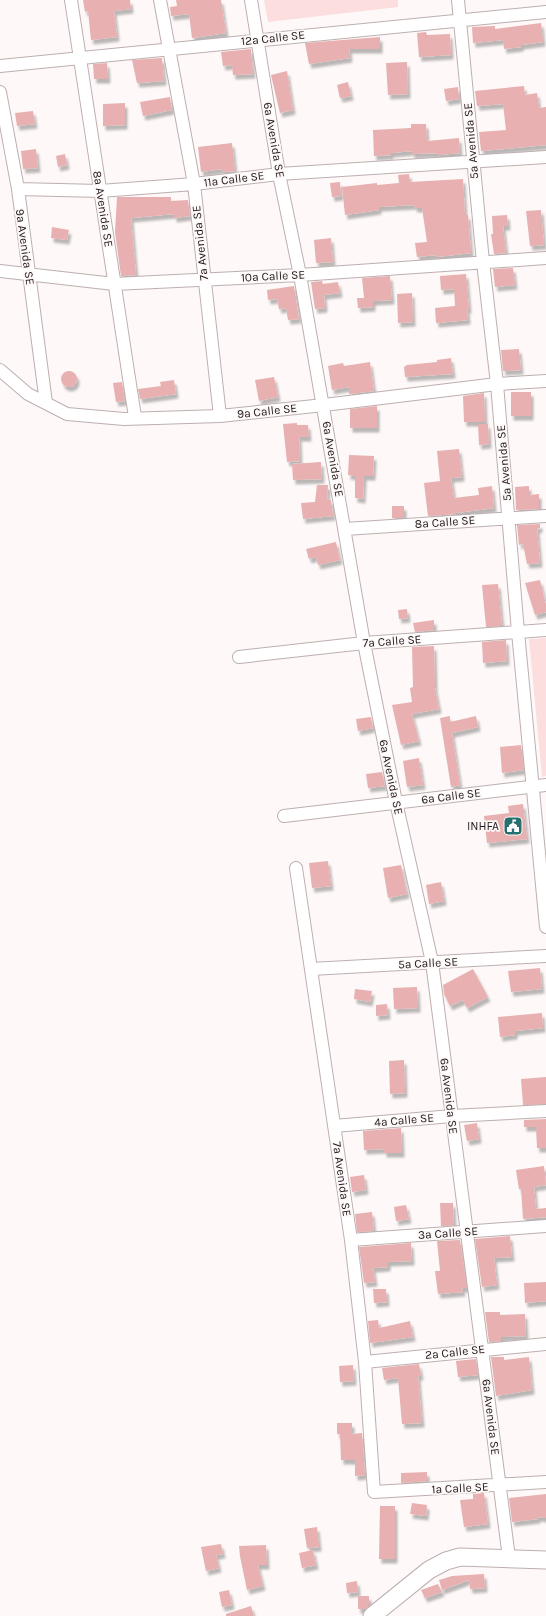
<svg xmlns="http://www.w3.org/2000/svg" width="546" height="1616" font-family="Karla,sans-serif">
	<defs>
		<filter id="shadow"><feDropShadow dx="2.5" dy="4.5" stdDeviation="1" flood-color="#0004"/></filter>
	</defs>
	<rect width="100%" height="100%" fill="#fef8f8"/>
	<!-- garden -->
	<path fill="#fcdede" d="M264 0H398V7L268 22Z
		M546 638V776L542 777 529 639Z"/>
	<!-- building -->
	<path fill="#e8b0b0" filter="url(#shadow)" d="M83 0H130L131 9 114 11 117 37 91 40 88 11 85 12Z
		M176 0H221L226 33 192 38 189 14 171 16 170 7 177 6Z
		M541 23 543 42 521 45V47L504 49 503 40 473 43 472 27 495 26V29Z
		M426 32 427 35 450 34 451 55 419 57 417 33Z
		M380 37V49H349L350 58 309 64 305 43Z
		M251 49 253 74 233 75 232 65 223 66 221 52Z
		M162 58 164 81 137 83 132 60Z
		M407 62 408 94 388 95 386 63Z
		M107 63 108 79H94L93 64Z
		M287 71 293 110 280 113 271 75Z
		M348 82 351 96 340 98 337 85Z
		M524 86 525 95 537 93 539 108 546 107V145L481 151 479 132 506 130 503 104 477 106 475 91Z
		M458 87 459 99 446 101 444 89Z
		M170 97 172 110 143 116 140 102Z
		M125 103V125L103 126V104Z
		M33 111 35 124 17 126 15 113Z
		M411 124H426L427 141 459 138 460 153 438 155V153L412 154V151L391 153V155L374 156 373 130 411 128Z
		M232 143 235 171 223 172 222 169 201 172 198 147Z
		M36 149 38 168 23 169 21 151Z
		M65 154 67 165 58 167 56 156Z
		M409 174 410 182 463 179 465 215H468L471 253 436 257V255L417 257 415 243 427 242 422 208H415L414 205 379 207V210L345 215 342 187 377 183V185L399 183 398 175Z
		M340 182 341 196 332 197 330 183Z
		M117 197H171V201L188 200 190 216 174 218V214L131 218 136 275 121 276 115 232Z
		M541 210 544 245 530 246 526 211Z
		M507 215 508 226H503L506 253 494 254 491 234H493L492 216Z
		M52 227 69 230 67 240 51 238Z
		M331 238 333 262 316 263 314 240Z
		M513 268 515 285 495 287 493 269Z
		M466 274 469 309H467L468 320 436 323 435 308 455 306 454 289 441 290 440 276Z
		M390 276 392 300 373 301V307L358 308 357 298H364L362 278Z
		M322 281 323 284 338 282 340 293 324 295 325 308 315 309 311 282Z
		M294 286 299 319 288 320 286 308 279 309 277 299 268 300 267 290Z
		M412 293 413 322 398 323 397 294Z
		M519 349 521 370 503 371 501 350Z
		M451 358 453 374 405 377 404 367 407 365 437 362V360Z
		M370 362 374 391 349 394V387L332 390 328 366 343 363 344 366Z
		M61 379a8 8 0 1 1 16 0a8 8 0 1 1-16 0Z
		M274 377 278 397 259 401 255 380Z
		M174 380 176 394 140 399 138 389 161 386 160 382Z
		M122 382 125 401 116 402 113 383Z
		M511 392H531V416H511Z
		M484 393 485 422H464L463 396Z
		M377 406V428H350V409Z
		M297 423V425H308L309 437H299L300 461 287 462 283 424Z
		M478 424H488L489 444 479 445Z
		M459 449 462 477 451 478 454 498 479 495 478 488 492 486 494 508 456 513V514L428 516 424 483 440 481 437 451Z
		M349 455 374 456 373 476H364L363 499 355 498V476L348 475Z
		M321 462 322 479 293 480 292 464Z
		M317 485H328L327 500H331L333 516 303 519 301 503 315 502Z
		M529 486V495L539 494V509L516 510 515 487Z
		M392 506H404V518H392Z
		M540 524V528L537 529 540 563 527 564 523 544 519 545 517 525Z
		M336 542 340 560 318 565 316 557 309 559 306 549Z
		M540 580 546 605V612L535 615 525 583Z
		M498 584 502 626 486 627 482 585Z
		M407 609 408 618 399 619 398 610Z
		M434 620V630L415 632 413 623Z
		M506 640 507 661 483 663 482 642Z
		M434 646 435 688 439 709 412 714 419 741 401 745 392 705 412 702 410 688 413 687 412 647Z
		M450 716V722L476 716 478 727 452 733 460 785 451 787 440 718Z
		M371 717 373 728 358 731 356 719Z
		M521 745 524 770 502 773 500 747Z
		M419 758 423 785 407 787 403 761Z
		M382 772 385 786 368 788 366 774Z
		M523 804 527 839 487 843 484 816 509 813 508 806Z
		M328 861 331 886 312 888 309 863Z
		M401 865 407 894 388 898 383 868Z
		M441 882 444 901 429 904 426 885Z
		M540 968 542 989 511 992 508 971Z
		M473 969 488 997 467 1008 463 1000 450 1006 444 994 443 985Z
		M417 987 418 1008 394 1009 393 988Z
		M355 989 372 991 370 1002 354 999Z
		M387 1004 388 1015 376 1016V1005Z
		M542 1013 543 1028 515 1031V1035L500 1037 498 1017Z
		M404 1060 405 1093 390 1094 389 1061Z
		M546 1077V1104L523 1105 521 1079Z
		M546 1119V1148H537L536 1127H524V1120Z
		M477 1123 479 1139 467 1141 464 1125Z
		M401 1128 402 1153H384V1149L364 1150 363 1131Z
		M544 1166 546 1185 534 1187 536 1209 546 1208V1217L523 1219 521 1189H519L516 1170Z
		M364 1175 366 1190 352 1192 350 1177Z
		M440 1203H453L454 1225 441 1226Z
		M406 1205 409 1219 396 1221 394 1207Z
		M372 1212 374 1231 357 1232 355 1214Z
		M510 1236 512 1257 494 1258 497 1285 482 1287 475 1239Z
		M460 1240 467 1288H462L463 1292 438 1294 435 1271H440L437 1241Z
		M411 1243 412 1261 388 1262V1267L373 1268 375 1282 364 1283 359 1247Z
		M546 1282V1301L525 1303 524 1283Z
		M373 1289H386L387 1302 374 1303Z
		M485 1312H500V1315L525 1314 526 1336 501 1337V1341L489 1342Z
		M378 1320 379 1328 410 1321 413 1337 370 1343 368 1321Z
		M491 1357H504V1360L529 1357 532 1390 496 1396Z
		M476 1359 478 1375 458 1377 456 1361Z
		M419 1364 421 1376H418L422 1423 402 1424 398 1378 384 1380 382 1368Z
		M353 1365 354 1381 340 1382 339 1366Z
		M337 1423H352V1434L362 1433 365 1475 355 1476V1460H341L340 1434H337Z
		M427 1472V1481L401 1483V1473Z
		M484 1493 488 1524 464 1527 460 1500 473 1499V1494Z
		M546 1494V1518L538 1517V1519L512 1522 509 1498Z
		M412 1503 427 1505 426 1516 410 1514Z
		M380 1506H395V1559H379Z
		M317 1527 319 1547 307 1548 304 1529Z
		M221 1544 223 1554 216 1555 219 1568 206 1571 201 1547Z
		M266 1545 267 1565H258L263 1586 247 1590 240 1556 239 1546Z
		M313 1550 316 1565 302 1568 299 1553Z
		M484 1574 485 1588 470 1589 469 1580 442 1590 439 1580 452 1576Z
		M357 1581 358 1592 347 1593 346 1583Z
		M438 1584 442 1592 425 1598 421 1590Z
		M229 1590 232 1605 222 1607 219 1592Z
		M358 1596H369V1606L365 1609H358Z
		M251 1606 254 1616H226V1614Z"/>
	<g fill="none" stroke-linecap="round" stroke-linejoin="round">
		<!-- street casing -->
		<g stroke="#beafaf" stroke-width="14">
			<path id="street" d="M71 0 135 417
				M160 0 194 184 220 416
				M251 0 279 174 300 275 364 643 396 802 432 962 509 1558
				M458 0 483 262 497 384 518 632 546 927
				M0 66 546 12
				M0 92 18 189 46 403
				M18 189 100 191 194 184 279 174 546 157
				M0 271 114 284 300 275 546 258
				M0 370 28 394 67 414 124 419 220 416 324 405 497 384 546 381
				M345 529 546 516
				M239 657 364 643 546 630
				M284 816 546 785
				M296 868 351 1240 365 1362 374 1492 546 1482
				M311 969 546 956
				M334 1126 452 1116 546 1111
				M351 1240 546 1226
				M365 1362 546 1344"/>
		</g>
		<!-- secondary casing -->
		<g stroke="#beafaf" stroke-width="19">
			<path id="secondary" d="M372 1616 429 1570 446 1561 460 1557 546 1560"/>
		</g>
		<!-- street -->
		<use href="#street" stroke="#fff" stroke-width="12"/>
		<!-- secondary -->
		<use href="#secondary" stroke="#fff" stroke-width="17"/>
	</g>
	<!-- icons -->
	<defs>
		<g id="civic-square" transform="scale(1)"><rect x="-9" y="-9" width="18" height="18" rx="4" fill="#26706e" stroke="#fef8f8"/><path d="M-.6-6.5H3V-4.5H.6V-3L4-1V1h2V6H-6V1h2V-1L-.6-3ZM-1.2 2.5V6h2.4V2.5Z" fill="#fff"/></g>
	</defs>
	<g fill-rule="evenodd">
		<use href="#civic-square" x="513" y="826"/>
	</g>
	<g text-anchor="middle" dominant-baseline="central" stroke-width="3.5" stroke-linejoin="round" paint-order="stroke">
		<!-- street labels -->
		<g font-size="12" fill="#201a1a" stroke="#fef8f8">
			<text transform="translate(273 38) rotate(-6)">12a Calle SE</text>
			<text transform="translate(274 140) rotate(80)">6a Avenida SE</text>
			<text transform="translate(471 141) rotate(-95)">5a Avenida SE</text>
			<text transform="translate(234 179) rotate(-7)">11a Calle SE</text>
			<text transform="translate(103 209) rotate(81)">8a Avenida SE</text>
			<text transform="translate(200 243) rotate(-96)">7a Avenida SE</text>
			<text transform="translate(25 247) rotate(82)">9a Avenida SE</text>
			<text transform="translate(273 276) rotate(-3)">10a Calle SE</text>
			<text transform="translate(267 411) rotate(-6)">9a Calle SE</text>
			<text transform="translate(333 459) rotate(80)">6a Avenida SE</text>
			<text transform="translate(504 463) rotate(-95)">5a Avenida SE</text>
			<text transform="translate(445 522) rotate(-4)">8a Calle SE</text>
			<text transform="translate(392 641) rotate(-4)">7a Calle SE</text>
			<text transform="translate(391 777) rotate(78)">6a Avenida SE</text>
			<text transform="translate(451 796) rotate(-7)">6a Calle SE</text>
			<text transform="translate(428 963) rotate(-3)">5a Calle SE</text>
			<text transform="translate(449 1096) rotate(83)">6a Avenida SE</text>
			<text transform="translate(404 1120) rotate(-5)">4a Calle SE</text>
			<text transform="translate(342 1179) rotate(82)">7a Avenida SE</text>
			<text transform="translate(448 1233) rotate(-4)">3a Calle SE</text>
			<text transform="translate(455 1352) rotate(-6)">2a Calle SE</text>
			<text transform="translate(491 1417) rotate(83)">6a Avenida SE</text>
			<text transform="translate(460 1488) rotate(-3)">1a Calle SE</text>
		</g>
		<!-- poi labels -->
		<g font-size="12" fill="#201a1a" stroke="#fef8f8" text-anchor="end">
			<text x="499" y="826">INHFA</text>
		</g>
	</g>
</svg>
